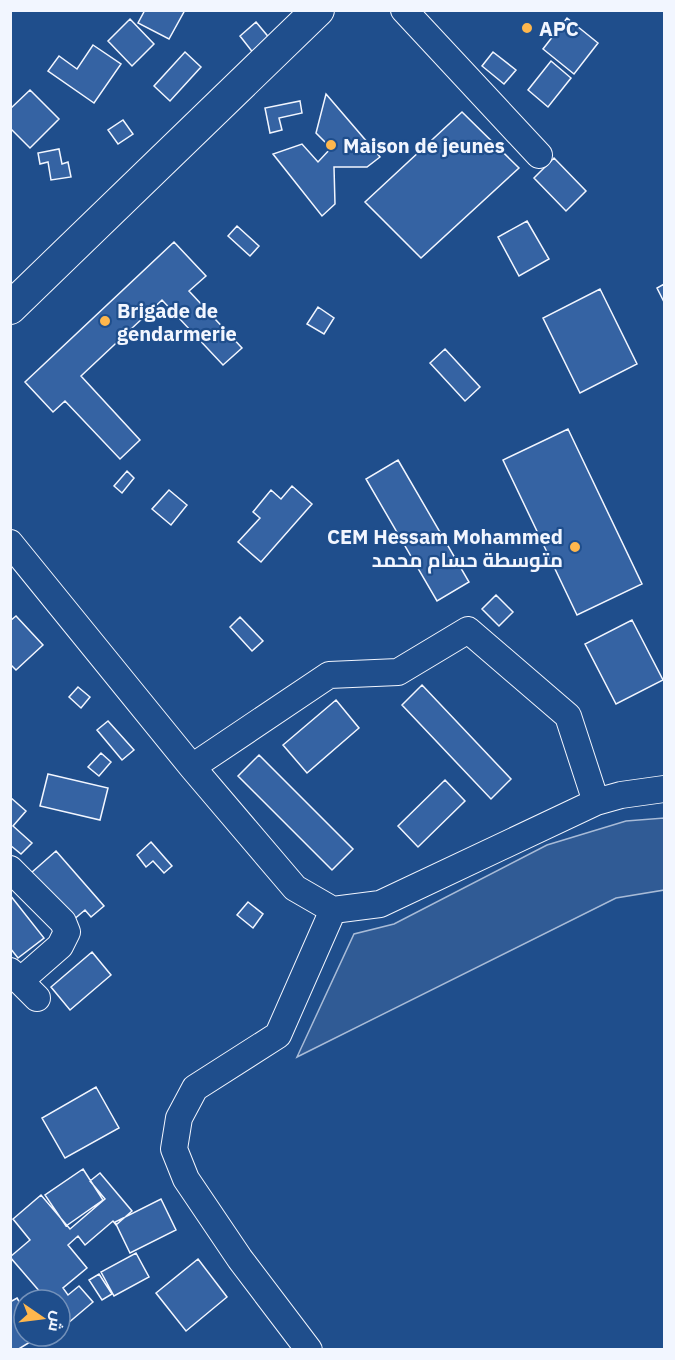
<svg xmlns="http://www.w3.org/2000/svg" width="675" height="1360" font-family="'IBM Plex Sans',Cairo,sans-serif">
	<rect width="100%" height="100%" fill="#1f4e8c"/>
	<!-- built -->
	<path fill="#305b95" stroke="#a8bbd7" stroke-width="1.5" d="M664 818V890L616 898 297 1057 354 934 394 924 547 845 626 821Z"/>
	<!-- building -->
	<path fill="#3563a3" stroke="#f2f6ff" stroke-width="1.5" d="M145 10H185L169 39 138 23Z
		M567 18 598 43 574 74 543 49Z
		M130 19 154 44 132 66 108 41Z
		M256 22 271 40 254 54 240 36Z
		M93 45 121 64 94 103 48 71 59 56 77 69Z
		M185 52 201 67 170 101 154 86Z
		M493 52 516 70 504 84 482 66Z
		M551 61 571 78 548 107 528 90Z
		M30 90 59 119 30 148 10 128V109Z
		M326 94 380 157 367 167H334L335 204 322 216 273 154 302 144 318 162 331 148 316 133Z
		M300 101 302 113 279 118 282 130 270 133 265 108Z
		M462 112 519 168 421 258 365 202Z
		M123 120 133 134 118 144 108 130Z
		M59 149 62 164 68 162 71 177 51 180 48 162 40 164 38 153Z
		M554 158 586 191 566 211 534 178Z
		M527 221 549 259 519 276 498 237Z
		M237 226 259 246 250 256 228 236Z
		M174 242 206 276 189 291 242 348 223 365 162 300 81 376 140 440 120 459 65 401 53 412 25 382Z
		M664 284V302L657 288Z
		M600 289 637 364 580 393 543 318Z
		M318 307 334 318 324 334 307 324Z
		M445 349 480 387 465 401 430 363Z
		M568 429 642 584 577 615 503 460Z
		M398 460 469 582 437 601 366 479Z
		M127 471 134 478 122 493 114 486Z
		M292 486 312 504 261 562 238 542 260 518 253 512 271 490 281 499Z
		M169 490 187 505 171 525 152 509Z
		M496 595 513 612 499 626 482 609Z
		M16 616 43 645 16 670 10 664V621Z
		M240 617 263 641 252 651 230 627Z
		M632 620 663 680 616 704 585 644Z
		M422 685 511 779 491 799 402 705Z
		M78 687 90 697 81 708 69 697Z
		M336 700 359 728 307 773 283 745Z
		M108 721 134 750 122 760 97 730Z
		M101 753 111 762 99 776 88 767Z
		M259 755 353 849 332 870 238 776Z
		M48 774 108 788 100 820 40 806Z
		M445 780 465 801 418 847 398 826Z
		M10 797 26 811 13 826 32 843 21 854 10 845Z
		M151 842 172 866 164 873 153 861 146 867 137 855Z
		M56 851 104 906 91 917 85 910 72 921 31 873Z
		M10 895 44 938 18 958 10 948Z
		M248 902 263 914 253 928 237 915Z
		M92 952 111 975 70 1010 51 987Z
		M96 1087 119 1128 65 1158 42 1118Z
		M83 1169 103 1200 66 1226 45 1195Z
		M100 1173 132 1211 116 1225 113 1221 85 1245 78 1236 68 1245 87 1268 63 1288 68 1295 79 1286 93 1302 67 1324 60 1316V1300H47L10 1257 30 1240 13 1219 41 1195 70 1229 105 1199 90 1181Z
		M161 1199 176 1230 130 1253 115 1222Z
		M136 1253 149 1277 114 1296 101 1272Z
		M198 1259 227 1297 186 1331 156 1293Z
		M99 1274 112 1294 102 1300 89 1280Z
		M17 1298 24 1310V1336H40L17 1350H10V1302Z"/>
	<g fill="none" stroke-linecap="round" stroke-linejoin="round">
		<!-- minor casing -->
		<g stroke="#f2f6ff" stroke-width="28">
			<path id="minor" d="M404 10 539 155
				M10 543 192 767 295 888 333 910 380 904 596 802 621 795 664 789
				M192 767 329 675 398 672 468 630 568 716 596 802
				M10 869 63 922 67 932 60 946 20 981
				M10 971 37 998
				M309 1350 240 1259 186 1179 174 1149 179 1118 195 1088 278 1035 333 910"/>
		</g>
		<!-- major casing -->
		<g stroke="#f2f6ff" stroke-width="34">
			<path id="major" d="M10 308 318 10"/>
		</g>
		<!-- minor -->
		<use href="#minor" stroke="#1f4e8c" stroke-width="26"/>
		<!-- major -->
		<use href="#major" stroke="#1f4e8c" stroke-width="32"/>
	</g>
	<!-- markers -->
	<g fill="#ffb74d" stroke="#1f4e8c" stroke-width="2">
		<circle cx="527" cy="28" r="6"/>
		<circle cx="331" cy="145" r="6"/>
		<circle cx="105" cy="321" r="6"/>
		<circle cx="575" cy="547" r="6"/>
	</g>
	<g text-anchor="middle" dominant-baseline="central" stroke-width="4.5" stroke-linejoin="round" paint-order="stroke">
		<!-- poi labels -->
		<g font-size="20" font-weight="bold" fill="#f2f6ff" stroke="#1f4e8c" text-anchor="start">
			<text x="539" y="28">APC</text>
			<text x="343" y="145">Maison de jeunes</text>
			<text x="117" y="310">Brigade de<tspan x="117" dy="23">gendarmerie</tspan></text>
			<text x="563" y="536" text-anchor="end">CEM Hessam Mohammed<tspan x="563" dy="23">متوسطة حسام محمد</tspan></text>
		</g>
	</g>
	<!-- border -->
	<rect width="675" height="1360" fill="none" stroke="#f2f6ff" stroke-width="24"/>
	<!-- north arrow -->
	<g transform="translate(42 1318) rotate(104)"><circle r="28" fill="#1f4e8c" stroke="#7391ba" stroke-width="1.5"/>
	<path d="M0-4.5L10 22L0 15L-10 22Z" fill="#ffb74d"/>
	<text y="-9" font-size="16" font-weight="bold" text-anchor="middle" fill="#f2f6ff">ش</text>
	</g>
</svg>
